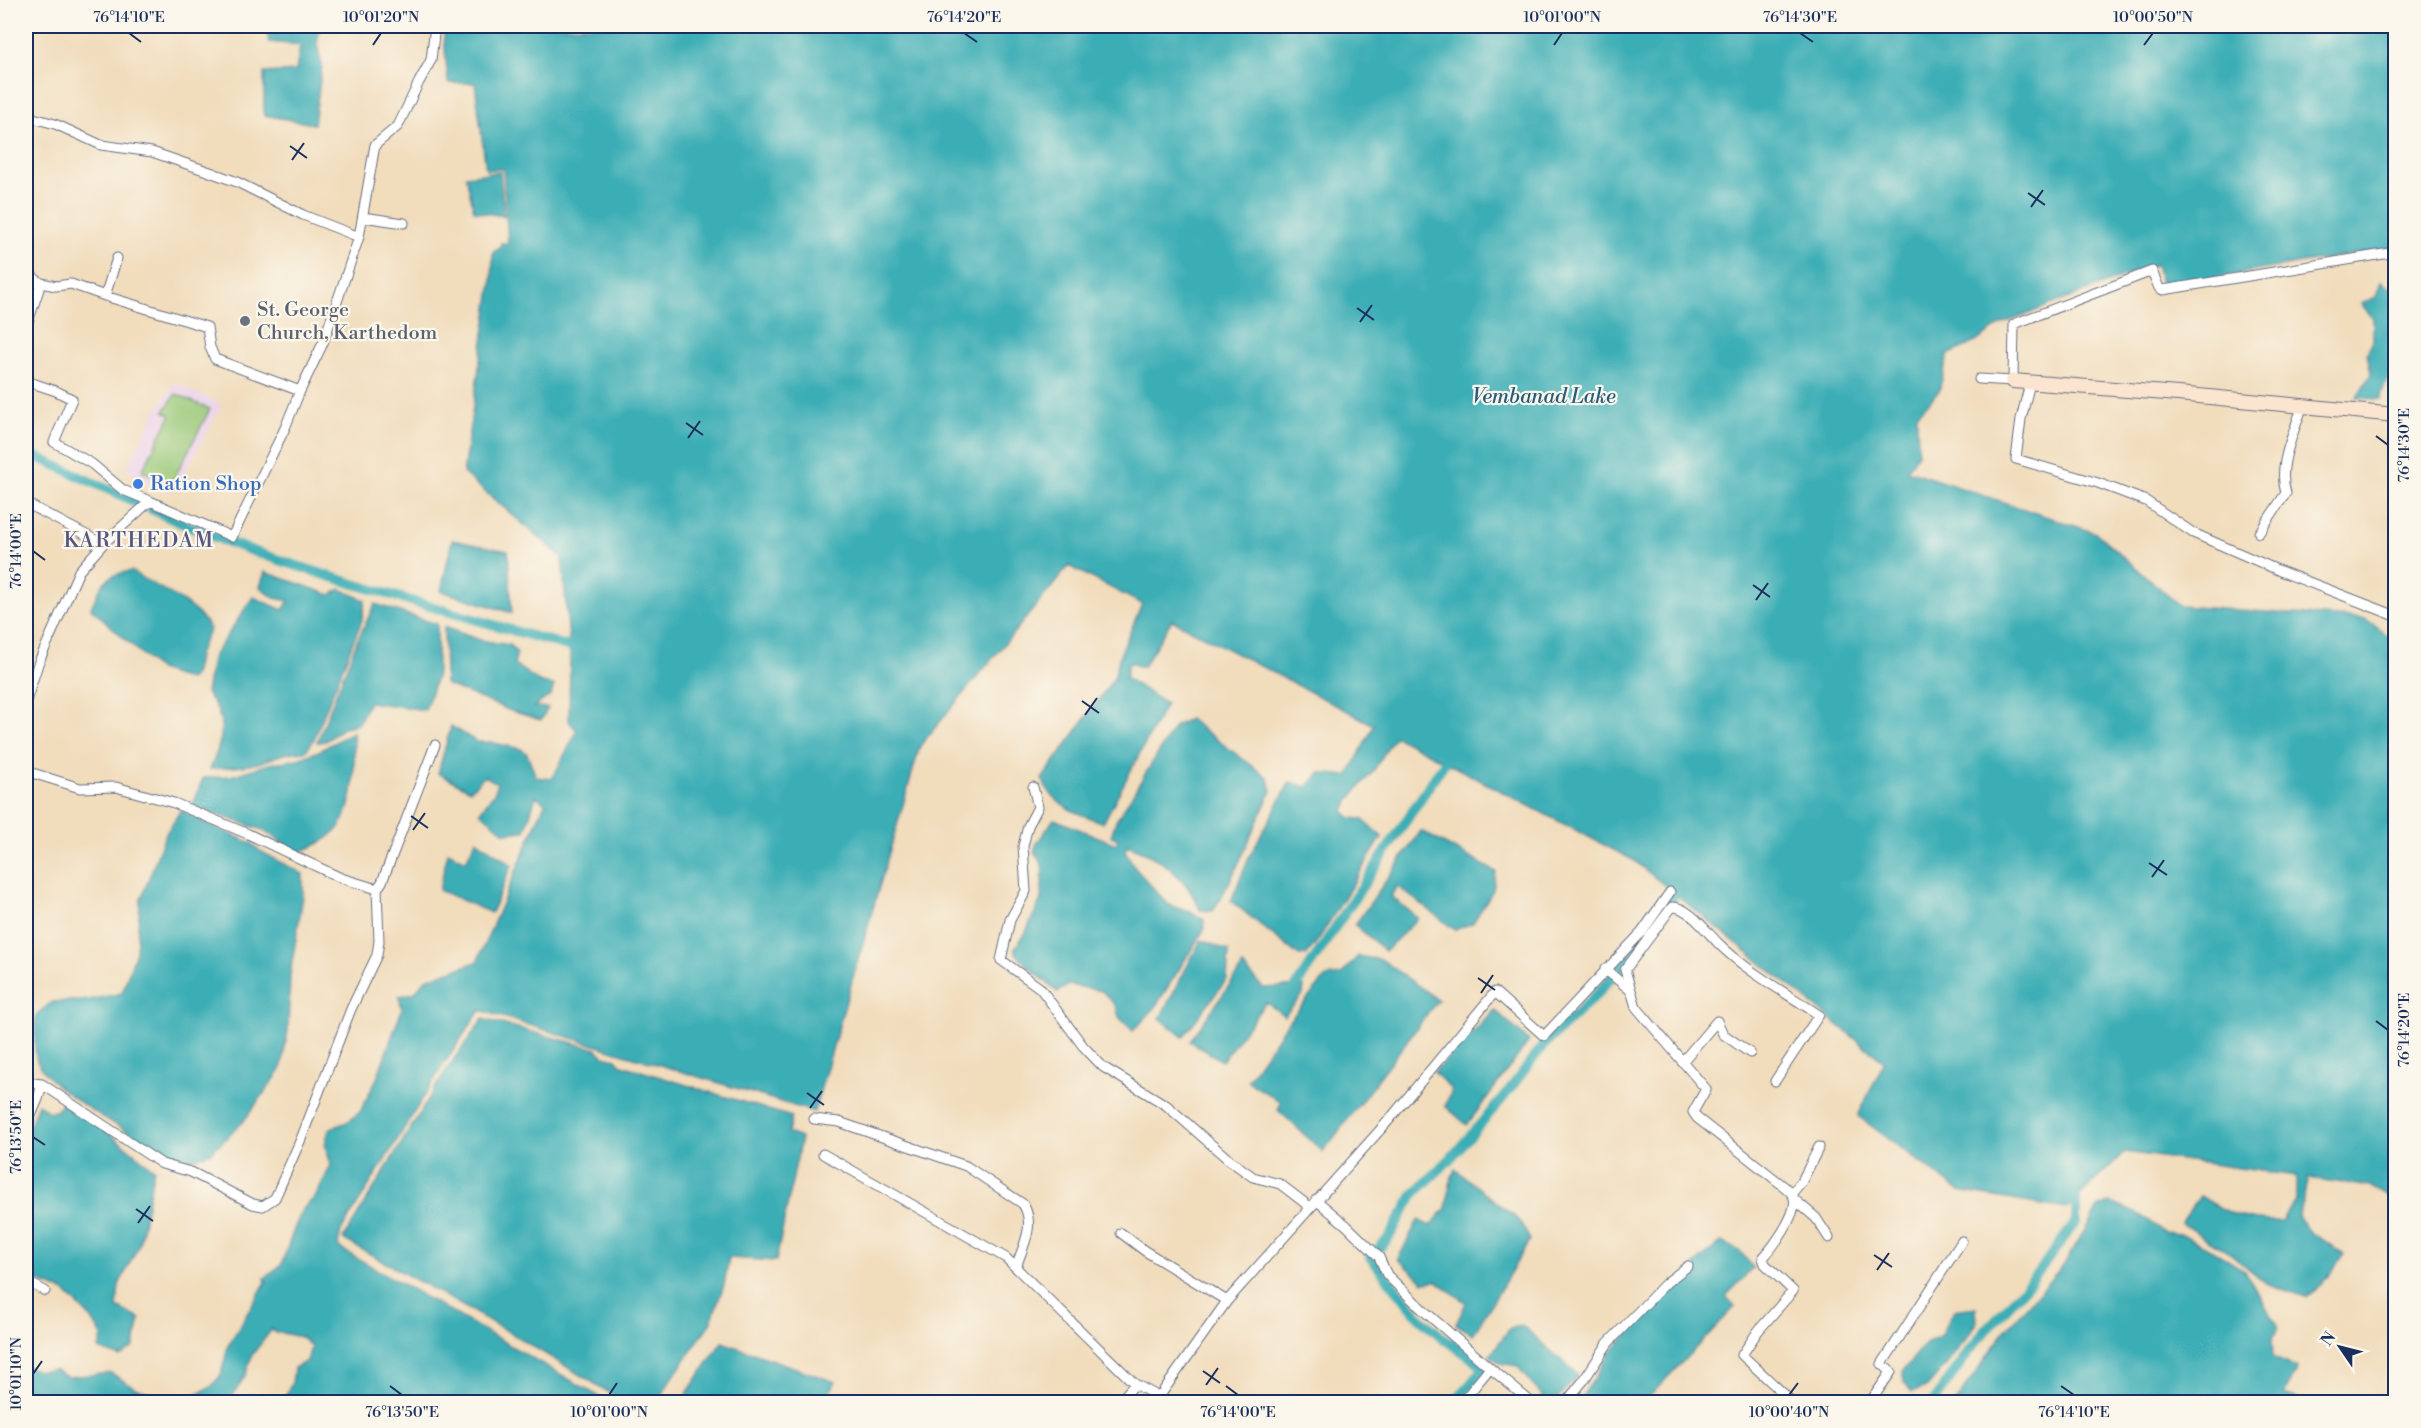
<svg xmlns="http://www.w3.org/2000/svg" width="2421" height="1428" font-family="'Libre Bodoni',serif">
	<rect width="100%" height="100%" fill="#fbf7ec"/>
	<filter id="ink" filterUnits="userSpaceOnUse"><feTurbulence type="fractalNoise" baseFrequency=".0167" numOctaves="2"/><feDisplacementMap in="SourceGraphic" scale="12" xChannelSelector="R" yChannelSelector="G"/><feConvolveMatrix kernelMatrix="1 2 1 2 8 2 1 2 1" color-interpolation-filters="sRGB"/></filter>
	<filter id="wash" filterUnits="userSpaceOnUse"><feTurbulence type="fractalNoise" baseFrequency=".008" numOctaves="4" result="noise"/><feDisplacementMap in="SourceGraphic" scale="24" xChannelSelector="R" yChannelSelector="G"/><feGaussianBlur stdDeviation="1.35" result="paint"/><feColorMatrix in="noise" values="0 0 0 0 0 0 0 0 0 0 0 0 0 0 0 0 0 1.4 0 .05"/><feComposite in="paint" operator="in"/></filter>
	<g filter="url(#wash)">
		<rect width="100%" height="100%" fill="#f1dcbb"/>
		<!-- built -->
		<path fill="#ecd1ea" d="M175 383 222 405 173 493 126 470 158 407Z"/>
		<!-- green -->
		<path fill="#99c877" stroke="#5a7c6a" stroke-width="1.5" d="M176 394 210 409 171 484 142 471 171 415 164 411Z"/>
		<!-- water -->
		<path fill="#3badb5" stroke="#2b6e8a" stroke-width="1.5" d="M266 26H322L319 31 317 44 322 66 314 124 264 115V73L296 71 300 45 269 42Z
			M443 26H2395V247L2162 287 2156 264 2002 324 1977 341 1948 355 1939 391 1917 415 1918 454 1907 470 2096 533 2180 606 2366 619 2395 641V1200L2371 1187 2309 1178 2298 1216 2310 1232 2344 1254C2330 1271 2324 1287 2305 1297L2266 1283 2231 1254 2181 1223 2200 1196C2230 1215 2246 1222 2281 1221L2296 1199V1176L2125 1152 2066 1209 1959 1191 1858 1116 1884 1062 1633 860 1395 736 1372 773 1356 791 1343 811 1351 818 1362 819 1382 837 1318 940 1306 955 1299 956 1231 901 1249 857 1290 782 1307 787 1320 773 1348 776 1374 725 1172 620 1143 667 1128 663 1126 678 1166 704 1103 823C1075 812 1055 808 1042 779L1114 678 1120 655 1142 604 1069 566 920 746 814 1112 483 1011 479 1012 442 1067 341 1231 338 1245 341 1249 609 1402H282L292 1383 294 1368 307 1361 311 1347 301 1337 273 1331 272 1329 252 1355 246 1374 229 1402H89L74 1396 26 1391V1366L39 1371 55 1370 67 1377 111 1373 135 1388 171 1400 194 1395 211 1387 221 1375 228 1346 266 1282 265 1278 281 1265 296 1224 304 1208 316 1196 331 1165 325 1145 329 1129 347 1122 360 1112 377 1078 402 1009 399 996 414 993 426 979 477 962 545 803 536 796 525 831 505 833 480 812 495 792 497 783 485 776 470 790 438 773 451 726 477 742H490L521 749 527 754 536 777 552 779 577 731 569 721 570 652 562 557 463 473 492 281 493 252 501 248V243H508L503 169 486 170 475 83H448Z
			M500 172 504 216 474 211 466 176Z
			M2381 282 2395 291V342L2389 354 2391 369 2380 399 2356 398 2371 374 2367 353 2373 341V318L2361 304 2376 297Z
			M452 540 508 551 512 613 441 591Z
			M132 571C158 590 193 600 210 629L199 652 195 672 190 680 159 670 91 608C101 584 105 574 132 571Z
			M265 572 331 595 340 589 365 600 362 620 314 739 306 751C282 752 276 758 254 764 240 767 226 768 210 769 223 740 229 719 206 693L212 658 253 597 283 610 289 601 274 598 260 587Z
			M375 604 437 624V675L425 710 369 702 358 724 344 727 326 741 317 742 357 641Z
			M444 627 480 640 510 645 517 653 514 664 541 683 554 685 551 695 534 707 548 708 541 720 511 711 445 684Z
			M1189 719 1267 777 1272 790C1252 831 1237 873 1213 911L1200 910C1188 877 1159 857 1127 845L1125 850 1135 868 1169 905 1190 912 1204 920 1205 928 1154 1009 1133 1031 1119 1017 1116 1006 1102 991 1069 985 1057 992C1045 979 1020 963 1014 949L1025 934 1041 899 1043 866 1034 852 1037 843 1054 819 1116 844 1118 839 1111 836 1116 821 1175 726Z
			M353 732C355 761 357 809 335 832 325 842 311 847 298 853L263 830 192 806 203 778 231 776 269 764 298 759 319 751Z
			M181 810 214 827 251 843 260 851 303 874V896L290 975 288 1030 281 1070 243 1122 211 1152 188 1161C154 1147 50 1094 37 1061 33 1048 36 1028 36 1015L52 1002 89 1000 122 993 136 951 140 902 165 835Z
			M1421 831 1496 872 1493 890 1473 923 1455 930 1397 886 1391 896 1418 918 1385 951 1355 925Z
			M476 840 512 865 491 913 439 890 448 852 466 861Z
			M1201 940 1229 951 1227 979 1183 1037 1160 1018Z
			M1358 956 1382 960 1438 1000 1323 1152 1278 1110 1281 1102 1247 1081 1288 1022 1326 977 1341 975Z
			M1243 966 1263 988 1304 986 1303 995 1284 1016 1266 1002 1222 1061 1190 1041Z
			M1495 1010 1529 1041 1467 1125 1445 1106 1452 1090 1434 1072Z
			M483 1019 596 1049 604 1056 616 1059 620 1064 631 1068 792 1117 788 1133 801 1138 776 1261 729 1258 724 1285 711 1322 656 1402H625L509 1332 343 1239 445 1072Z
			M63 1101 94 1121 154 1169 139 1245 119 1285 117 1307 140 1319 134 1347 120 1357 99 1349 102 1336 92 1319 65 1292 26 1276V1136L38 1104 49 1112 56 1111Z
			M1455 1169 1519 1220 1530 1240 1473 1335 1456 1324 1466 1303 1437 1281 1424 1282 1398 1259 1418 1220 1430 1226 1446 1208 1451 1180Z
			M2109 1202 2140 1215 2164 1232 2181 1234 2214 1251 2245 1271 2278 1327 2272 1341 2273 1357 2298 1369 2284 1394 2308 1402H1955L2004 1332 2065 1263 2098 1208Z
			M1721 1242 1740 1251 1753 1268 1726 1296 1735 1307 1644 1402H1578L1596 1376 1609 1353 1700 1260Z
			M1976 1307 1977 1323 1947 1364 1927 1387 1912 1392 1903 1382V1371C1916 1357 1922 1342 1940 1336L1954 1310Z
			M1523 1326 1578 1375 1554 1402H1549C1538 1391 1526 1380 1518 1366L1500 1363 1490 1355 1510 1328Z
			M722 1342 835 1382 824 1402H681Z"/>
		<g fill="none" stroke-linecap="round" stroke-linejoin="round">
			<!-- canal -->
			<path stroke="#3badb5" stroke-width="10" d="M26 452 138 503
				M151 509C218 542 290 564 361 586 434 608 508 629 581 650
				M1295 988 1445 762
				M1455 1402 1485 1367 1444 1339 1419 1317 1370 1257 1388 1239 1413 1195 1449 1160 1503 1098 1543 1046 1598 993 1630 956 1675 894
				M1933 1402 1978 1339 2032 1280 2076 1222V1199"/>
		</g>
	</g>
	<g filter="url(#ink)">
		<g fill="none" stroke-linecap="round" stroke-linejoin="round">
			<!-- minor casing -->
			<g stroke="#666c7f" stroke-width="11">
				<path id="minor" d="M26 116 55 124 101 145 152 152 210 172 237 182 303 215 359 237
					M363 217 404 223
					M26 272 41 283 26 328
					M41 283 56 286 71 284 105 296 117 258
					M105 296 207 327 210 347 215 359 300 391
					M1979 379 2013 381 2014 324 2152 271 2159 288 2163 290 2396 252
					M26 381 56 391 72 399 54 442 92 464 123 490 150 501
					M2030 383 2021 419 2016 459 2098 483 2146 501 2193 533 2280 571 2396 616
					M26 503 103 544
					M2259 533 2286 493C2277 465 2294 434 2302 407
					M26 701 38 664 79 571 103 544 150 501 232 537 285 428 300 391 323 343 359 237 375 145 398 126 419 82 431 60 435 26
					M26 771 80 788 116 787 174 803 248 834 341 878 377 889
					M1033 787 1038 807 1028 826 1023 846 1026 891 1010 920 1001 960 1040 988 1083 1046 1103 1067 1166 1105 1228 1159 1253 1177 1280 1184 1310 1207
					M1605 969 1630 990
					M1682 1062 1717 1021 1723 1034 1750 1053
					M1775 1081 1819 1015C1785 992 1747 972 1718 943 1708 933 1687 905 1672 907L1625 970 1636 1007 1706 1089 1693 1112 1697 1118 1781 1184C1786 1188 1792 1192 1794 1198 1798 1214 1773 1247 1763 1258L1765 1264 1793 1291 1758 1331 1742 1355 1787 1397 1784 1402
					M26 1082 42 1084 162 1164 191 1172 253 1204 263 1206 275 1198 301 1139 351 1009 377 955 379 941 377 889 382 882 435 745
					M814 1119 839 1122 966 1166 1023 1204C1036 1225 1023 1246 1016 1267
					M26 1127 38 1099 42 1084
					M823 1154 1006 1258 1135 1384 1159 1397 1227 1301 1389 1120 1495 992 1544 1036 1642 932 1670 892
					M1792 1193 1802 1181 1819 1147
					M1316 1200 1346 1225 1379 1257 1387 1275 1423 1310 1490 1368
					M1795 1200 1816 1218 1829 1238
					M1121 1233 1145 1251 1227 1301
					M26 1281 45 1291
					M1119 1402 1135 1384
					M1462 1402 1490 1368 1531 1402
					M1566 1402 1584 1380 1608 1343 1666 1283 1688 1266
					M1870 1402 1891 1372 1882 1364 1962 1241"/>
			</g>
			<!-- secondary casing -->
			<g stroke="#666c7f" stroke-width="16">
				<path id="secondary" d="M2013 381 2178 394 2396 415"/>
			</g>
			<!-- minor -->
			<use href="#minor" stroke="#fff" stroke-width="9"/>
			<!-- secondary -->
			<use href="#secondary" stroke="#fce5d0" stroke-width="14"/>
		</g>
	</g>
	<!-- ticks -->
	<path fill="none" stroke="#1b2f5e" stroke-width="2" d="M129 33 141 42M964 33 977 42M1800 33 1813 42M373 45 381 33M1554 45 1562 33M2144 45 2153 33M290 146 307 158M292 160 304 143M2028 193 2045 205M2031 207 2043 190M1357 308 1374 320M1360 322 1372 305M686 423 703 435M2376 436 2388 445M688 438 700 421M33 551 45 560M1753 585 1770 597M1756 600 1768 583M1082 701 1099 713M1085 715 1097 698M411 816 428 828M413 830 425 813M2149 863 2167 875M2152 877 2164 860M1478 978 1495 990M1481 993 1493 975M2376 1021 2388 1030M807 1093 824 1105M810 1108 822 1091M33 1137 45 1145M136 1209 153 1221M138 1223 150 1206M1874 1255 1892 1267M1877 1270 1889 1253M1203 1371 1220 1383M33 1374 42 1361M1206 1385 1218 1368M390 1386 402 1395M1226 1386 1238 1395M2061 1386 2074 1395M609 1395 617 1383M1789 1395 1798 1383"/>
	<!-- markers -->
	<circle fill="#6b7280" stroke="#fbf7ec" stroke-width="2" cx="245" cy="321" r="6"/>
	<circle fill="#3f7fe0" stroke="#fbf7ec" stroke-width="2" cx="138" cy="484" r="6"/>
	<g text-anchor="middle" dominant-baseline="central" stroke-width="4.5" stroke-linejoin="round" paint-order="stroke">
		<!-- worship labels -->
		<g font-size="20" fill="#5b616d" stroke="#fbf7ec" text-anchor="start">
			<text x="257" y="310">St. George<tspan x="257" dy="23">Church, Karthedom</tspan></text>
		</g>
		<!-- shop labels -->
		<g font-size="20" fill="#366cbe" stroke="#fbf7ec" text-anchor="start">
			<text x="150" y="484">Ration Shop</text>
		</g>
		<!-- water labels -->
		<g font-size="21" font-style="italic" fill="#265b7c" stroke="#fbf7ec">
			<text x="1544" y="397">Vembanad Lake</text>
		</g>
		<!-- neighbourhood labels -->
		<g font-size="21" letter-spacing="1.5" fill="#565782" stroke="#fbf7ec">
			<text x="139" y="541">KARTHEDAM</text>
		</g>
	</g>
	<!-- margin -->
	<rect width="2421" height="1428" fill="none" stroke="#fbf7ec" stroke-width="66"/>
	<!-- north arrow -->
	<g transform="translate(2340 1347) rotate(305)" stroke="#fbf7ec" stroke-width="4.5" paint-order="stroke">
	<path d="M0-4.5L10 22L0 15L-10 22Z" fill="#1b2f5e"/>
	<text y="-9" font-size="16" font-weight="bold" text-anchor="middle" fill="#1b2f5e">N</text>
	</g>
	<rect x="33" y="33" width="2355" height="1362" fill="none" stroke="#1b2f5e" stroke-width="2"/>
	<g font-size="15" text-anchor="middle" fill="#1b2f5e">
		<text x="129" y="22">76°14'10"E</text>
		<text x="381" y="22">10°01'20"N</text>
		<text x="964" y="22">76°14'20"E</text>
		<text x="1562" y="22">10°01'00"N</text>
		<text x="1800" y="22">76°14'30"E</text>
		<text x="2153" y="22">10°00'50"N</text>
		<text transform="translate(2404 445) rotate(-90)" y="5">76°14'30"E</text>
		<text transform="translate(16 551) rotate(-90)" y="5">76°14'00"E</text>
		<text transform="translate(2404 1030) rotate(-90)" y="5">76°14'20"E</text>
		<text transform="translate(16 1137) rotate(-90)" y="5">76°13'50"E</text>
		<text transform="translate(16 1374) rotate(-90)" y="5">10°01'10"N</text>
		<text x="402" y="1417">76°13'50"E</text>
		<text x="609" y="1417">10°01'00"N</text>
		<text x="1238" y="1417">76°14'00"E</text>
		<text x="1789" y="1417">10°00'40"N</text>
		<text x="2074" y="1417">76°14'10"E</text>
	</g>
</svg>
